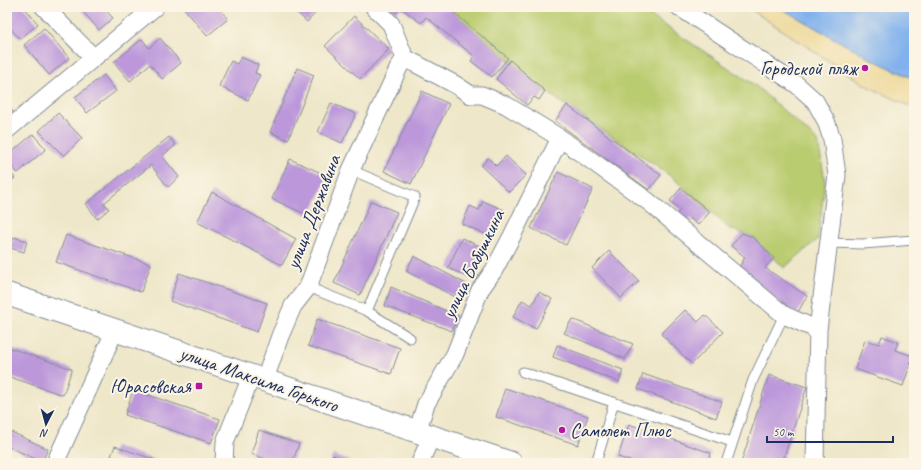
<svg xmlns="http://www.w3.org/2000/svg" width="921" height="470" font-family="Caveat,sans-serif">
	<rect width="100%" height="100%" fill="#fcf5e5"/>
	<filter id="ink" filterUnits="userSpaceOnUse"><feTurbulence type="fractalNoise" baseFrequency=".025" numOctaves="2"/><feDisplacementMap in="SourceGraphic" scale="8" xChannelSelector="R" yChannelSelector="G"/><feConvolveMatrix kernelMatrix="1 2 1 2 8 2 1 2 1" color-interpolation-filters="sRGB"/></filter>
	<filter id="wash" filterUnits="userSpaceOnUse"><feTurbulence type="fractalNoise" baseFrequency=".012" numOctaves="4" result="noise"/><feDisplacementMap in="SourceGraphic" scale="16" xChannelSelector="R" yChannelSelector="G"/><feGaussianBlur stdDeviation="0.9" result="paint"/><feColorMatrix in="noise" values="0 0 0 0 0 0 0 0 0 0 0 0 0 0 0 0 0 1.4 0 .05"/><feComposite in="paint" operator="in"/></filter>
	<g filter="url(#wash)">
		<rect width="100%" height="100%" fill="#eee7c9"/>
		<!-- green -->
		<path fill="#bacc6f" stroke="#6a7e66" d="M447 7H637L756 86 818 141 825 181 818 239 784 268 753 237 730 229 672 177 545 91Z"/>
		<!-- sand -->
		<path fill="#eeda9e" stroke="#84847e" d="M747 7H779L867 57 914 79V108L867 86Z"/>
		<!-- water -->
		<path fill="#82b2ed" stroke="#4e70a6" d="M779 7H914V79L867 57Z"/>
		<g id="blocks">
			<!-- building -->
			<path fill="#bc98db" d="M7 7H24L38 24 20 39 7 25Z
				M79 7H103L113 18 99 30Z
				M183 7H218L228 19 207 36Z
				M291 7H321L307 22Z
				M389 7H447L508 58 492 77 471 61 474 56 426 17 421 23 401 8 396 13Z
				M354 16 389 49 360 79 325 46Z
				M44 28 69 58 49 75 24 45Z
				M160 38 181 63 162 79 150 64 130 81 114 62 142 39 149 48Z
				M241 57 258 65 255 73 260 75 248 100 219 86 231 61 237 64Z
				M510 60 545 91 539 100 534 97 527 105 496 79Z
				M297 68 314 75 288 140 270 132Z
				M104 75 116 91 87 113 75 97Z
				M422 91 449 104 411 184 384 171Z
				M331 103 356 114 342 143 318 132Z
				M7 104 16 116 7 121Z
				M567 105 661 175 649 190 555 121Z
				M58 113 82 138 64 156 39 131Z
				M33 134 46 149 18 173 7 161V156Z
				M169 137 176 145 162 156 179 177 168 187 151 165 104 203 109 209 97 219 86 204Z
				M506 156 526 175 509 192 481 166 488 158 496 166Z
				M290 159 328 176 310 216 272 199Z
				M7 169 15 178 7 184Z
				M558 172 593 189 566 245 531 228Z
				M681 188 710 212 698 225 690 218 685 224 675 216 680 210 670 201Z
				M212 192 296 239 282 265 197 222Z
				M371 201 397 212 360 295 334 283Z
				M483 201 504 210 492 237 462 224 470 206 479 210Z
				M742 233 753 237 774 258 765 268 807 296 797 314 735 275 745 257 731 246Z
				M66 235 151 264 141 292 56 262Z
				M14 237 27 241 24 252 10 248Z
				M462 238 484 248 470 278 448 268Z
				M609 251 639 281 621 298 592 268Z
				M414 256 468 285 461 300 406 271Z
				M179 273 267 303 257 332 170 301Z
				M391 287 458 316 452 331 385 306Z
				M539 292 552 299 536 329 513 317 522 300 532 305Z
				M685 310 698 322 705 315 723 332 692 364 661 334Z
				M317 319 400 348 391 374 308 346Z
				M572 319 633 344 625 359 564 333Z
				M882 336 898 342 895 350 913 356 903 386 855 369 865 340 879 344Z
				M557 345 623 370 619 382 553 357Z
				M7 347 72 369 63 395 7 376Z
				M643 374 722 402 716 418 638 389Z
				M769 375 807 387 782 463H741Z
				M505 388 588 416 578 445 496 417Z
				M133 390 220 419 211 443 125 415Z
				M629 424 711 453 708 463H636L618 457Z
				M7 430 48 449 42 462 7 446Z
				M259 430 299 444 292 463H277L251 454Z
				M115 446 164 463H130L111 456Z
				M333 455 355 463H330Z
				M12 459 19 463H10Z"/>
		</g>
	</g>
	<g filter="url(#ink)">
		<use href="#blocks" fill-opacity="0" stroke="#848b94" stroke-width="1"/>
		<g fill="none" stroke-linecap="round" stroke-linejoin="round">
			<!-- service casing -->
			<g stroke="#848b94" stroke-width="11">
				<path id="service" d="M829 243 863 244 914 240
					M308 287 367 311 415 197 351 170
					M367 311 410 338
					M523 372 732 442
					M596 463 614 402
					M726 463 753 380 784 315"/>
			</g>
			<!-- minor casing -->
			<g stroke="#848b94" stroke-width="19">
				<path id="minor" d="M44 7 93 57
					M374 7 391 24 405 58 456 85 471 95H482L506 105 560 138 649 202 784 315 818 330
					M679 7 796 84 815 101 826 121 832 139 837 175 818 330 815 463
					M7 130 155 7
					M264 382 280 336 293 306 308 287 351 170 399 67 405 58
					M417 432 426 404 455 354 480 290 494 270 512 236 560 138
					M55 463 115 330
					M224 463 225 442 251 377
					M420 463 431 437"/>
			</g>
			<!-- secondary casing -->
			<g stroke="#848b94" stroke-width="24">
				<path id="secondary" d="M7 294 511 463"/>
			</g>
			<!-- service -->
			<use href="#service" stroke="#fff" stroke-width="9"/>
			<!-- minor -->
			<use href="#minor" stroke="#fff" stroke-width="17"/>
			<!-- secondary -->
			<use href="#secondary" stroke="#fff" stroke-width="22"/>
		</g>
	</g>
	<!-- markers -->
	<g fill="#b5179e" stroke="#fcf5e5" stroke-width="1.5">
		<circle cx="865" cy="68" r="4"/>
		<rect x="195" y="382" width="8" height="8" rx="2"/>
		<circle cx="562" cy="430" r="4"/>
	</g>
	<g text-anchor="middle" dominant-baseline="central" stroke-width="4" stroke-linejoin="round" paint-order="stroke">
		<!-- poi labels -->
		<g font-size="20" fill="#1b2f5e" stroke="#fcf5e5" text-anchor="end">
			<text x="857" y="68">Городской пляж</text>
			<text x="191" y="386">Юрасовская</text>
			<text x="570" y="430" text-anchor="start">Самолет Плюс</text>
		</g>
		<!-- street labels -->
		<g font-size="20" fill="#1b2f5e" stroke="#fcf5e5">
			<text transform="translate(313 212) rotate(-69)">улица Державина</text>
			<text transform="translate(473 264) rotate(-64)">улица Бабушкина</text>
			<text transform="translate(259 379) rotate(19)">улица Максима Горького</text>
		</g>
	</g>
	<!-- margin -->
	<rect width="921" height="470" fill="none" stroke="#fcf5e5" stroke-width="24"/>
	<!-- north arrow -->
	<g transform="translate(46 424) rotate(186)" stroke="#fcf5e5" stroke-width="3" paint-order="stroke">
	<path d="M0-3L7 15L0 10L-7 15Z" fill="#1b2f5e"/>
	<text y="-6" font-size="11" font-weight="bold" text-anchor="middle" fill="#1b2f5e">N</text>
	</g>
	<!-- scale -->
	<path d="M767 436v6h126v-6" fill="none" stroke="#1b2f5e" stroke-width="2"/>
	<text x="773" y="436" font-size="12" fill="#1b2f5e" stroke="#fcf5e5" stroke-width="3" paint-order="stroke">50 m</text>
</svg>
